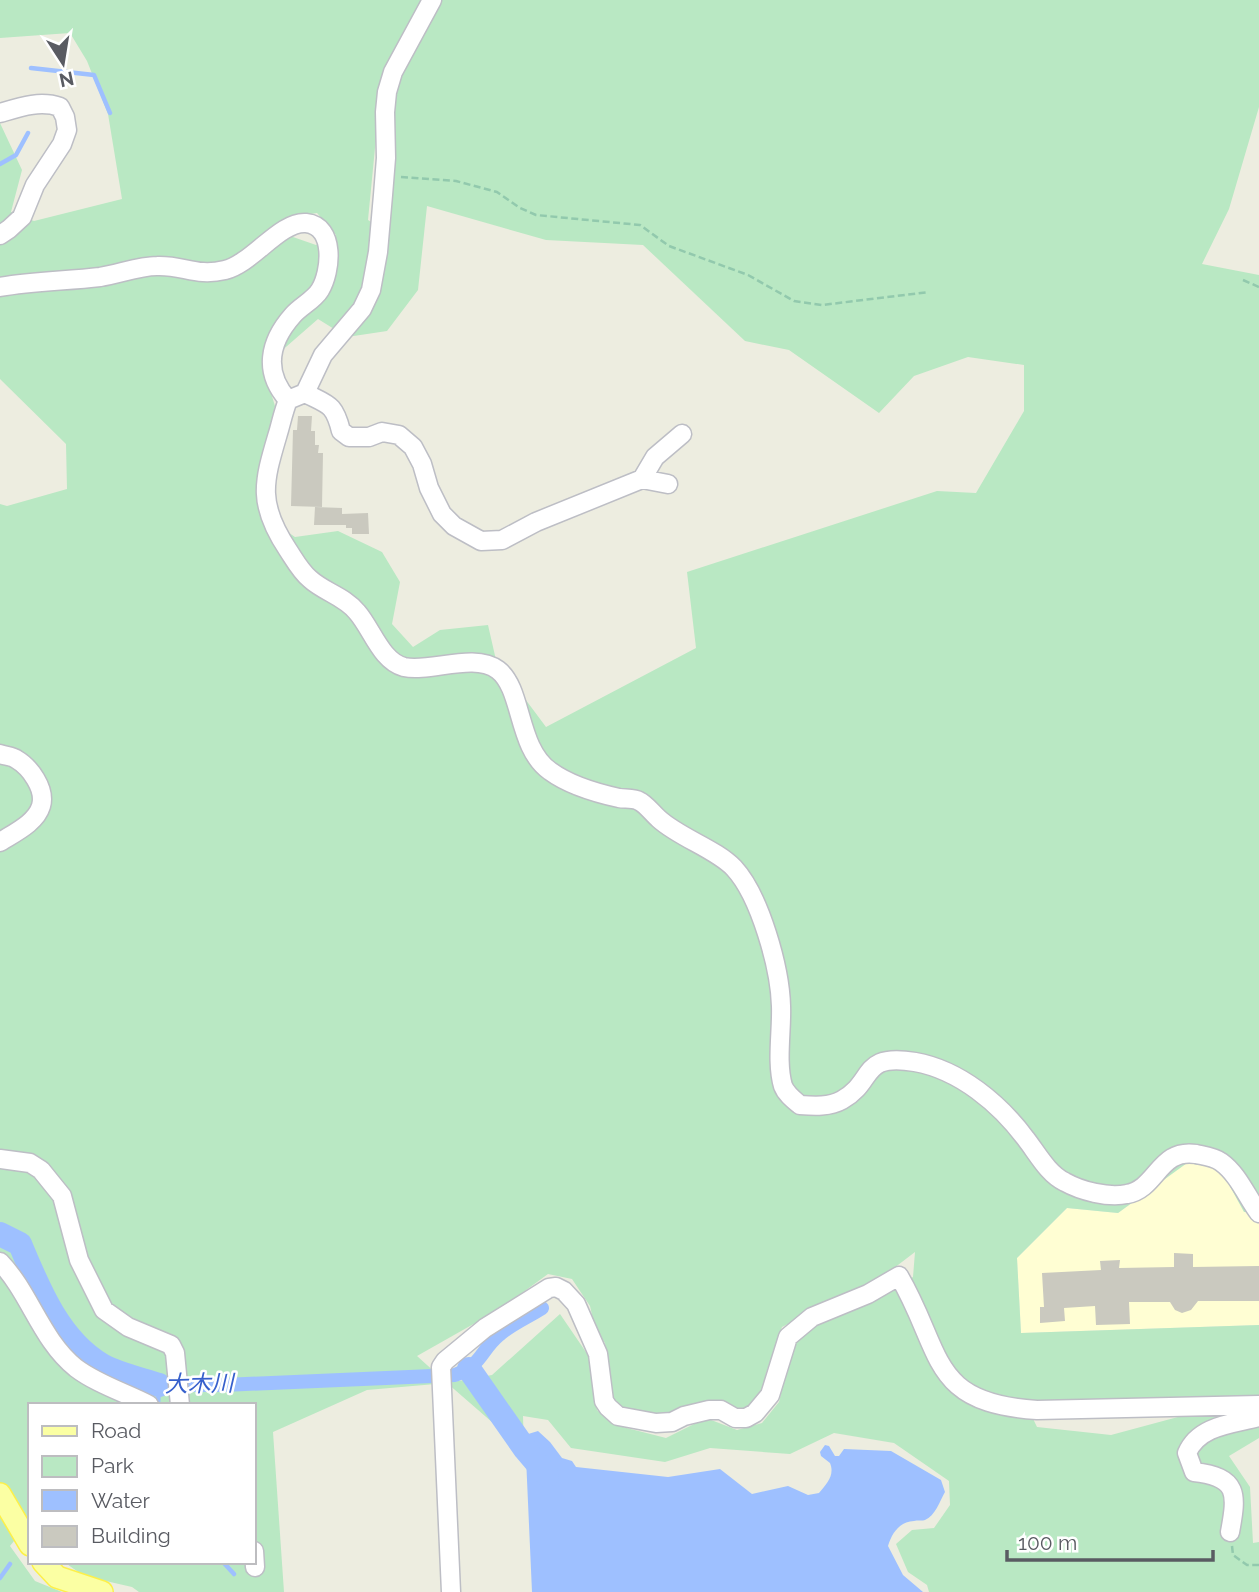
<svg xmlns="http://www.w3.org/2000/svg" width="1259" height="1592" font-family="Raleway,'Noto Sans JP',sans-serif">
	<rect width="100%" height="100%" fill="#edede0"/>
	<!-- commercial -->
	<path fill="#fffed3" d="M1187 1163 1220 1168 1244 1211 1259 1224V1325L1021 1333 1017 1258 1067 1208 1118 1213Z"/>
	<!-- green -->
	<path fill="#b9e8c3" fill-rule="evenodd" d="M0 0H422L382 76 368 220 384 230 393 190 390 124 394 90 441 0H1259V107L1229 209 1202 264 1259 275V1212H1244L1220 1168 1187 1163 1118 1213 1067 1208 1017 1258 1021 1333 1259 1325V1399L1025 1402 1037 1427 1111 1435 1189 1414 1236 1412 1259 1425V1438L1229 1456 1250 1487 1253 1543 1259 1542V1592H929L927 1585 908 1572 896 1544 912 1530 934 1528 950 1505 949 1481 894 1443 834 1433 790 1454 710 1448 665 1462 571 1448 548 1420 523 1416 524 1450 447 1383 367 1390 273 1432 284 1592H139L132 1587 84 1576 64 1562H254V1405H30V1521L10 1546 35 1581 62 1592H0V504L7 506 67 489 66 444 0 379V123L22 170 11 212 34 221 122 199 108 114 87 61 70 33 0 38ZM427 206 546 240 643 245 745 341 789 350 879 413 914 376 968 357 1024 365V411L976 493 937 491 687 572 696 648 546 727 496 660 488 625 440 630 413 647 392 624 400 582 382 552 338 531 295 537 263 515 257 477 275 406 263 367 318 319 347 337 387 331 418 290ZM317 213 336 235 316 245 293 237 286 218ZM915 1252 913 1277 879 1297 822 1321 793 1341 779 1402 762 1423 737 1430 706 1418 666 1438 615 1425 597 1410 590 1358 560 1314 492 1375 447 1383 417 1356 500 1309 548 1274 572 1279 590 1306 595 1328 605 1343 609 1389 614 1404 637 1414 669 1415 737 1411 750 1407 763 1392 766 1373 782 1327 881 1278Z"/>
	<!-- water -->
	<path fill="#9ec0ff" d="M538 1431 550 1442 562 1458 572 1461 576 1467 668 1477 720 1469 752 1494 788 1486 808 1495 819 1493C827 1484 835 1475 830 1463L821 1456 820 1452 825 1445 829 1446 835 1456H839L844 1449 891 1451 941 1480 945 1492C940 1501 935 1516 925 1520 923 1521 917 1520 914 1521 899 1522 892 1533 888 1546L903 1575 923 1592H532L525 1435Z"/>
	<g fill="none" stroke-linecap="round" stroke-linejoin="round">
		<!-- stream -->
		<path stroke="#9ec0ff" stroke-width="4.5" d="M31 68 94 75 110 113
			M0 164 16 155 28 133
			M158 1405 159 1385
			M223 1562 234 1574
			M0 1578 10 1564"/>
		<!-- canal -->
		<path stroke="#9ec0ff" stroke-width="14" d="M159 1385H224L455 1375C483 1364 480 1351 499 1335 511 1324 528 1317 542 1308"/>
		<!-- river -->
		<path stroke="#9ec0ff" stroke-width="24" d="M0 1234 20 1244C38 1287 59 1340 102 1365 118 1374 141 1379 159 1385
			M469 1369 525 1449 547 1475"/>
	</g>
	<!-- building -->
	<path fill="#cac9bf" d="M298 416H312L311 431H315V445H319L318 453H323L322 507 291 506 293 430H297Z
		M315 507 342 508V514L368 513 369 534H352V528H346V525H314Z
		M1174 1253 1193 1254V1267L1259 1266V1301H1198L1191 1310 1182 1313 1175 1310 1170 1302H1129L1130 1324 1096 1325 1095 1306 1064 1308 1065 1321 1040 1323V1307H1044L1042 1273 1101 1270 1100 1261 1120 1260 1119 1268 1174 1267Z"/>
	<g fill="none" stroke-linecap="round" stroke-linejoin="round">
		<!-- minor casing -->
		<g stroke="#bdbec5" stroke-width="21">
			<path id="minor" d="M432 0 393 72 387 92 385 112 386 158 383 195 378 252 371 290 362 309 323 355 305 393 288 400C284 410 282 419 279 430 264 481 256 502 288 550 294 559 301 572 310 579 324 592 344 596 357 612 372 629 381 661 404 667 430 673 474 652 498 670 523 689 517 748 550 771 569 785 596 793 619 798 625 799 634 798 639 801 646 804 653 814 659 819 680 838 716 849 734 868 760 896 780 968 781 1006 782 1031 776 1062 783 1086 786 1094 794 1100 800 1105 814 1106 830 1107 842 1100 876 1081 859 1053 915 1062 960 1070 1000 1104 1026 1139 1037 1153 1048 1174 1065 1182 1081 1191 1108 1198 1127 1194 1157 1189 1159 1148 1196 1154 1205 1156 1214 1157 1221 1162 1238 1174 1247 1197 1259 1213
				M0 113C20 107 40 100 60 107L65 117 67 130 62 144 35 185 22 217 9 229 0 235
				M0 287C33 281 67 281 100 277 119 274 139 266 157 266 184 265 196 277 225 270 253 263 280 221 306 223 336 226 331 272 320 290 314 300 301 306 293 315 269 342 263 372 288 400
				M305 393C328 405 334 403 341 431L349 437H369L382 432 399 435 413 447 422 464 429 488 442 514 454 526 481 541 502 540 536 522 642 479 655 457 682 434
				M642 479 668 484
				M0 754C5 756 12 756 16 759 30 767 46 789 41 806 36 823 14 833 0 842
				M0 1159 30 1163 41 1170 62 1196 79 1260 104 1310 128 1327 171 1345 175 1353 180 1405
				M0 1262C30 1293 41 1340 76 1368 97 1384 126 1393 149 1405
				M1230 1532C1237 1494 1239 1477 1194 1472L1187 1453C1199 1425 1233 1424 1259 1417
				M254 1551 255 1567
				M451 1592 441 1367 445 1361 485 1328 549 1288 556 1287 564 1291 576 1304 598 1354 604 1401 608 1407 618 1416 656 1423 672 1422 684 1416 709 1410H721L735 1418H746L755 1413 770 1395 788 1337 812 1317 868 1294 899 1276C944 1353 928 1403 1037 1410L1259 1405"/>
		</g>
		<!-- major casing -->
		<g stroke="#fdf049" stroke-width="24">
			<path id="major" d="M0 1494 30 1545
				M43 1562 57 1577 102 1592"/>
		</g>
		<!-- path -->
		<path stroke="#92c9ad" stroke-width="2.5" stroke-dasharray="7 3.5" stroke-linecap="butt" d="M401 177 456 181 497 192 520 208 536 215 640 225 669 246 748 275 794 301 822 305 929 292
			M1243 280 1259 287
			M1232 1546 1233 1555 1247 1565H1259"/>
		<!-- minor -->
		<use href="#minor" stroke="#fff" stroke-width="18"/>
		<!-- major -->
		<use href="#major" stroke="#fbffa3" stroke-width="21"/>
	</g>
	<g text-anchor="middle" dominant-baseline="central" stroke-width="5" stroke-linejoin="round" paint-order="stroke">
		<!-- water labels -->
		<g font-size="23" font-style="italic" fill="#3760cc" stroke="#fff">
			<text transform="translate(199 1383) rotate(-1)">大木川</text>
		</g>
	</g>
	<!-- legend -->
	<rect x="28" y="1403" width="228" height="161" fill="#ffffff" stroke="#bdbdc0" stroke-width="2"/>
	<rect x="42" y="1426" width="35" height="10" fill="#fbffa3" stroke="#bdbdc0" stroke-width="2"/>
	<text x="91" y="1438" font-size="21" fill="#595b62">Road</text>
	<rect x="42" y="1456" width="35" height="21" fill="#b9e8c3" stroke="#bdbdc0" stroke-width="2"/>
	<text x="91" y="1473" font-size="21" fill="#595b62">Park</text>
	<rect x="42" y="1490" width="35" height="21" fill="#9ec0ff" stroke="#bdbdc0" stroke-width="2"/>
	<text x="91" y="1508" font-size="21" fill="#595b62">Water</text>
	<rect x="42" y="1526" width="35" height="21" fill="#cac9bf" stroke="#bdbdc0" stroke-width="2"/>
	<text x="91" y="1543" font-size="21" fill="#595b62">Building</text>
	<!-- north arrow -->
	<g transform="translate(63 63) rotate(168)" stroke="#ffffff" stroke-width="5" paint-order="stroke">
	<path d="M0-5L12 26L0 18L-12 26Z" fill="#595b62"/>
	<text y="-10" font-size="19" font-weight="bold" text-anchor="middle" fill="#595b62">N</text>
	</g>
	<!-- scale -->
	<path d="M1007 1550v10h206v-10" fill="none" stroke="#595b62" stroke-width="3.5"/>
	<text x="1018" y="1550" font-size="21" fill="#595b62" stroke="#ffffff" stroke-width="5" paint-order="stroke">100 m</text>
</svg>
